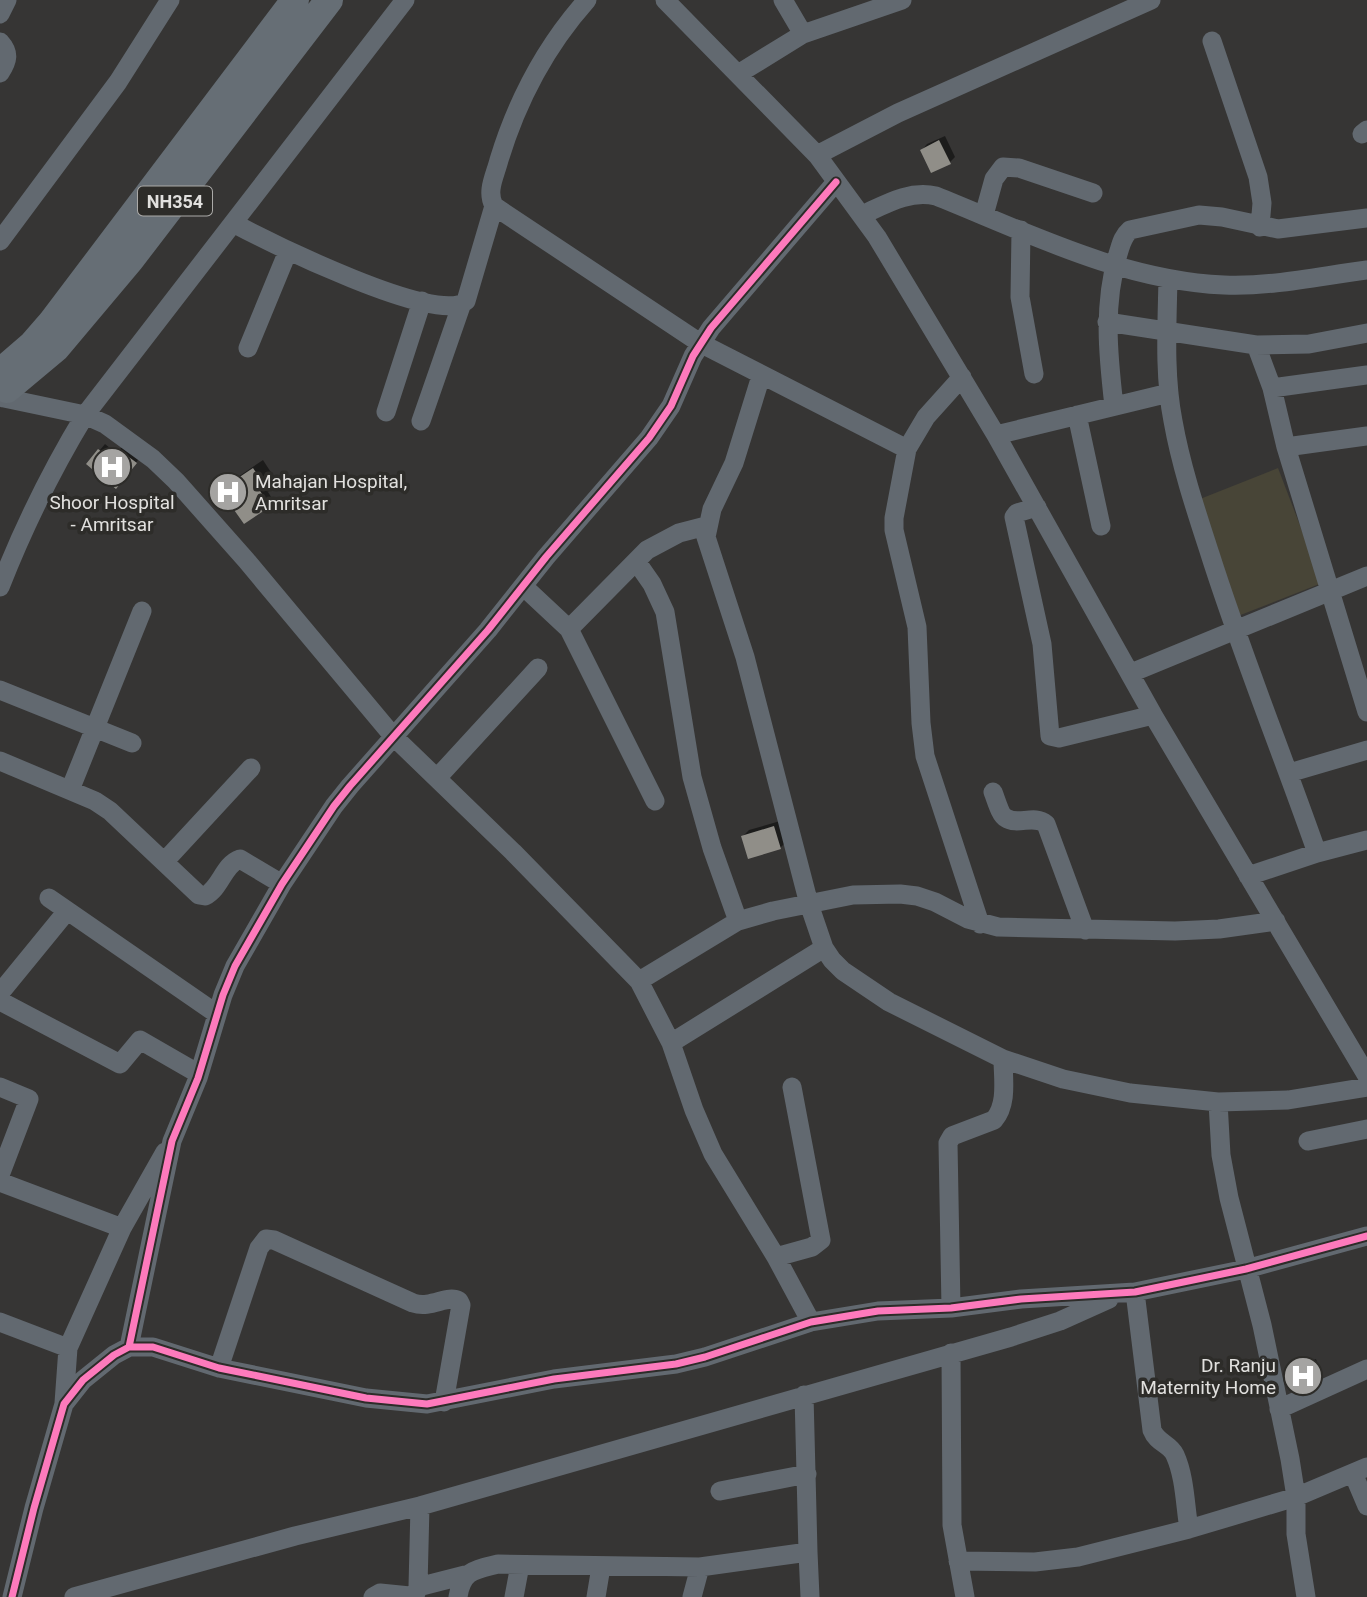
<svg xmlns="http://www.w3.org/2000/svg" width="1367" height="1597" font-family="Roboto,sans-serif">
	<rect width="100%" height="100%" fill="#363534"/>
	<!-- green -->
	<path fill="#484537" d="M1278 468 1322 583 1238 616 1200 499Z"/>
	<!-- shadow -->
	<path fill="#0007" d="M945 136 955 157 950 162 922 150 927 144Z
		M105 444 116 453 125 444 141 456 122 481 88 464Z
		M263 460 274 477 269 481 273 487 268 492 273 500 244 522 223 490 232 481Z
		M780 821 786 842 780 848 743 836 749 830Z
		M1316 1359 1320 1372 1315 1377 1294 1371 1300 1365Z"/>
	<!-- building -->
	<path fill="#908e88" d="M939 140 951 164 931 173 920 150Z
		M98 449 111 459 118 449 137 463 116 489 86 464Z
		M253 468 266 487 260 491 265 498 260 501 265 510 244 524 220 490Z
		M774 826 781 849 748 859 741 836Z
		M1310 1364 1316 1379 1298 1387 1292 1371Z"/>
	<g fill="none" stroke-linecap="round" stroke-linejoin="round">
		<!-- minor -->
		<path stroke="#626970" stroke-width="19" d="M587 0C546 46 517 101 499 160 495 176 486 191 494 206L700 343 907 449 926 417 962 377
			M665 0 817 155 877 237 996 435 1153 715 1367 1076
			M783 0 803 34
			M0 14 7 0
			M1212 41 1258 177 1262 203 1260 227
			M0 42C10 53 8 61 0 73
			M738 74 803 34 902 0
			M1362 134 1367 130
			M817 155 898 113 1151 0
			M862 215C886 204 909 190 936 196 1028 233 1124 281 1224 285 1272 287 1320 276 1367 270
			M984 215 994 179 1003 167 1019 168 1093 193
			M233 223C267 241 439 327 466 301L494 206
			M1021 230 1020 297 1034 374
			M0 241 118 82 170 0
			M1168 279C1167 326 1164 375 1173 421 1181 466 1196 511 1210 554 1242 655 1282 753 1317 853
			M1107 322 1256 345 1272 388 1286 447 1367 436
			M1256 345 1309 344 1367 333
			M248 348 288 251
			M761 376 734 463 712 509 706 537 745 657 809 904 824 948 832 960 843 971 889 1002 1003 1059 1063 1079 1130 1093 1218 1102 1288 1100 1367 1087
			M1272 388 1367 375
			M4 398 85 415 105 424 153 459 176 481 246 560 393 736 513 852 639 981 671 1043 694 1110 713 1154 776 1257 811 1322
			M1114 406C1108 354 1103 305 1118 254 1121 245 1122 237 1130 230L1199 215 1222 217 1278 229 1367 218
			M386 412 422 301
			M1077 415 1101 526
			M421 421 461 306
			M996 435 1169 393
			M1286 447 1367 712
			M907 449 894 518V530L917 627 921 723 925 756 980 924
			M1037 507 1017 513 1014 517 1042 644 1050 736 1059 738 1153 715
			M636 561 652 584 665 612 692 777 712 848 738 921
			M523 586 569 629 647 550 679 533 706 526
			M0 587C24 526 51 471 85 415L405 0
			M569 629 655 801
			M1131 673 1367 576
			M0 690 132 743
			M0 761 95 801 110 811 199 895 205 896C221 888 223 865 240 859L282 884
			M1289 773 1367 750
			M437 778 538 668
			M70 790 142 611
			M993 792C996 799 1000 815 1006 818 1018 826 1034 814 1046 824L1085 930
			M164 862 251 768
			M1248 876 1317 853 1367 840
			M49 898 217 1014
			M639 981 738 921 773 911 853 895 900 894 917 896 935 902 968 919 998 927 1175 931 1219 929 1276 921
			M0 993 67 911
			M0 1001 120 1064 140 1040 199 1074
			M671 1043 824 948
			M0 1087 29 1099 0 1175
			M1218 1102 1221 1155 1229 1198 1262 1325 1290 1459 1296 1497V1534L1306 1597
			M1308 1141 1367 1129
			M0 1182 122 1228
			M776 1257 812 1247 821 1240 792 1087
			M1135 1292 1152 1430C1157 1443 1170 1444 1175 1455 1185 1477 1185 1505 1189 1529
			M951 1308 948 1143 952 1136 994 1120C1008 1104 1003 1078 1003 1059
			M0 1322 68 1348
			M129 1347 172 1141 198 1078 223 995 235 966 282 884 334 806 350 786 488 630 546 557 649 438 671 406 693 356 711 328 836 182
			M951 1353 952 1525 965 1597
			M219 1368 259 1248 266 1239 274 1240 413 1303C432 1309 447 1294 459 1301L461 1305 444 1402
			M64 1403 68 1348 122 1228 165 1152
			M1279 1409 1367 1369
			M1353 1473 1367 1506
			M720 1491 807 1474
			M808 1552 810 1597
			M958 1561 1035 1562 1078 1557 1189 1529 1296 1497 1367 1467
			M418 1587 465 1575
			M12 1597 34 1508 64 1404 83 1380 114 1355 129 1347H153L219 1368 366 1398 427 1404 554 1379 676 1364 705 1357 811 1322 878 1311 951 1308 1021 1299 1135 1292 1246 1269 1367 1236
			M74 1597 295 1536 420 1506 1011 1337 1060 1321 1109 1299
			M373 1597 380 1593 410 1596 416 1593 418 1587 420 1506
			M458 1597C462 1570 475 1570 498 1564L700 1567
			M514 1597 520 1565
			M596 1597 601 1567
			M692 1597 700 1567 808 1552 804 1395"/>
		<!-- highway -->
		<path stroke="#666e75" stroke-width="28" d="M4 369 32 345 52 322 295 0
			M7 389 56 348 130 260 329 0"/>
		<!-- cycleway casing -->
		<g stroke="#2d2c29" stroke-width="11">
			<path id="cycleway" d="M129 1347 172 1141 198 1078 223 995 235 966 282 884 334 806 350 786 488 630 546 557 649 438 671 406 693 356 711 328 836 182
				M12 1597 34 1508 64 1404 83 1380 114 1355 129 1347H153L219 1368 366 1398 427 1404 554 1379 676 1364 705 1357 811 1322 878 1311 951 1308 1021 1299 1135 1292 1246 1269 1367 1236"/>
		</g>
		<!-- cycleway -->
		<use href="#cycleway" stroke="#fd7abc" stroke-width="7"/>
	</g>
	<!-- icons -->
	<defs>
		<g id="hospital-disc" transform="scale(2.0125)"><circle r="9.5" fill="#a5a4a2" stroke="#2d2c29"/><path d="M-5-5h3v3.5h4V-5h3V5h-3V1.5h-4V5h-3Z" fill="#fff"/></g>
	</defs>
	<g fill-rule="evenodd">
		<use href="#hospital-disc" x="112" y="467"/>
		<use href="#hospital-disc" x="228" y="492"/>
		<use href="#hospital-disc" x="1303" y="1376"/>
	</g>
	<g text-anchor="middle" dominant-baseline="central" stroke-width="7" stroke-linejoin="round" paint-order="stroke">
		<!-- shield labels -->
		<rect fill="#2d2c29" stroke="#abaaa8" stroke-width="2" x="138" y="186.5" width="74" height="29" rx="5"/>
		<g font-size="18" font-weight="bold" fill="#e1e0de">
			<text x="175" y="201">NH354</text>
		</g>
		<!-- poi labels -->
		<g font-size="19" fill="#e1e0de" stroke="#2d2c29" text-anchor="start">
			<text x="255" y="481">Mahajan Hospital,<tspan x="255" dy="22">Amritsar</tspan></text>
			<text x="112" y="502" text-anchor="middle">Shoor Hospital<tspan x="112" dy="22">- Amritsar</tspan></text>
			<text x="1276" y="1365" text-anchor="end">Dr. Ranju<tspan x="1276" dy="22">Maternity Home</tspan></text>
		</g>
	</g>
</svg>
